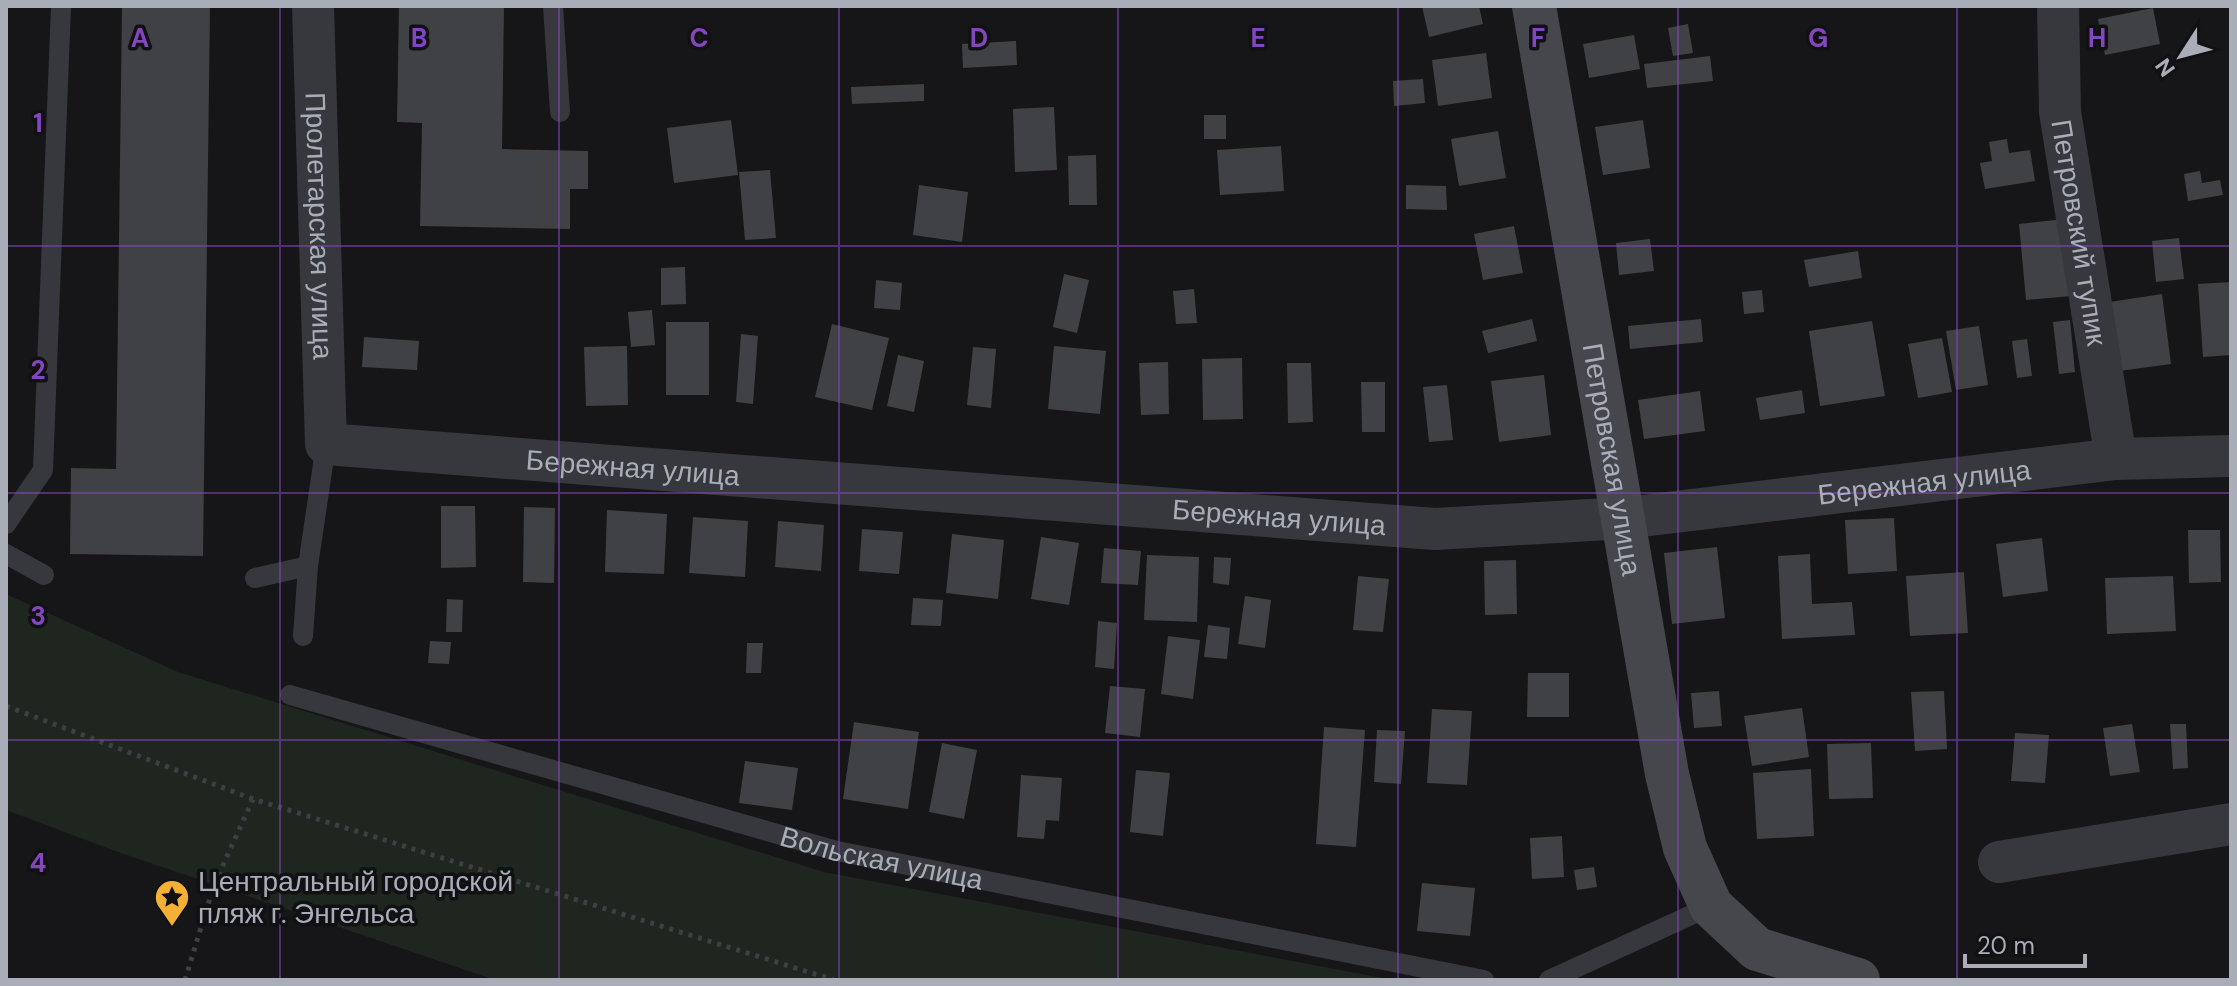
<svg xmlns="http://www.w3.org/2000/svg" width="2237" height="986" font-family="'DM Sans',sans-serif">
	<rect width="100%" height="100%" fill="#161618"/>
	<!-- green -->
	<path fill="#1e261f" d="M6 594 178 672 824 872 1393 980H495L115 851 6 810Z"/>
	<!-- building -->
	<path fill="#404145" d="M122 6H210L203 556 70 554 71 468 116 469Z
		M399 6H504L502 149 588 151V189H570V229L420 226 422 123 397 122Z
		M1422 6H1479L1483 24 1429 37Z
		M2153 8 2160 44 2105 55 2098 19Z
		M1688 24 1693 53 1673 56 1668 28Z
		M1634 35 1640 69 1589 78 1583 44Z
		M1016 41 1017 65 963 68 962 44Z
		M1486 53 1492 98 1438 106 1432 60Z
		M1710 56 1713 81 1647 88 1644 64Z
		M1423 79 1425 103 1394 106 1393 81Z
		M924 84V101L852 104 851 87Z
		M1054 107 1057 170 1015 172 1013 109Z
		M1204 115H1226V139H1204Z
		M731 120 738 175 674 183 667 128Z
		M1643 120 1650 168 1603 175 1595 127Z
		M1498 131 1506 178 1459 186 1451 139Z
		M2007 139 2009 153 2030 150 2035 181 1985 189 1980 163 1992 161 1989 142Z
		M1281 146 1284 191 1220 195 1217 150Z
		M1096 155 1097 205H1069L1068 156Z
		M770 170 776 238 745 240 739 172Z
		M2200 171 2202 183 2220 180 2223 195 2188 201 2184 174Z
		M919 185 968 192 962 242 913 235Z
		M1406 185 1446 186 1447 210 1406 209Z
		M2065 219 2072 296 2026 300 2019 224Z
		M1514 226 1523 273 1483 280 1474 234Z
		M2179 238 2184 279 2156 282 2152 241Z
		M1650 239 1654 271 1619 275 1616 243Z
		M1858 251 1862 278 1809 287 1804 260Z
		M685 267 686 304 661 305V268Z
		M1064 274 1089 280 1077 333 1053 327Z
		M876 280 902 283 900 310 874 308Z
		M2231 282V355L2203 357 2198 284Z
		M1194 289 1197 323 1176 324 1173 291Z
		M1762 290 1764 312 1744 314 1742 292Z
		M2162 294 2171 364 2119 371 2110 302Z
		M652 310 655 345 631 347 628 312Z
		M1532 319 1537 341 1488 353 1482 331Z
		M1701 319 1703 342 1630 349 1628 326Z
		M2070 320 2075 372 2059 374 2053 322Z
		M1872 321 1885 396 1820 406 1809 331Z
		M666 322H709V395H666Z
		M832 324 889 338 872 410 815 397Z
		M1979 326 1988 385 1956 390 1946 331Z
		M741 334 758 336 753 404 736 402Z
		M364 337 419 341 417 370 362 367Z
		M1942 338 1952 392 1918 398 1908 344Z
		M2027 339 2032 376 2017 378 2012 341Z
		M627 346 628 405 586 406 584 347Z
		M1054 346 1106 351 1100 414 1048 409Z
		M973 347 996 349 991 408 967 405Z
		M898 355 924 361 914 412 887 406Z
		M1242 358 1243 419 1203 420 1202 359Z
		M1168 362 1169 414 1141 415 1139 363Z
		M1287 363H1311L1313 422 1288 423Z
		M1544 375 1551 435 1499 442 1491 381Z
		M1361 382H1385V432H1362Z
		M1447 385 1453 440 1429 442 1423 387Z
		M1802 390 1805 413 1760 420 1756 398Z
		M1700 391 1705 431 1644 439 1638 400Z
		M441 506H475L476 567 441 568Z
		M524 507 555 508 554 583 523 582Z
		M607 510 667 514 664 574 605 572Z
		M693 517 748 521 745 577 689 573Z
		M1894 518 1897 571 1848 574 1845 520Z
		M778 521 824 525 821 571 775 567Z
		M862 529 903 532 899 574 859 571Z
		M2188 530H2220L2221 582 2189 583Z
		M952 534 1004 540 998 599 946 593Z
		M1041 537 1079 543 1069 605 1031 599Z
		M2042 538 2048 591 2003 597 1996 544Z
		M1717 547 1725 618 1672 624 1664 553Z
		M1104 548 1141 551 1138 585 1101 583Z
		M1810 554 1812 604 1852 602 1855 635 1782 639 1778 556Z
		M1147 555 1199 557 1197 622 1144 620Z
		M1214 557 1231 558 1229 585 1213 583Z
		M1516 560 1517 614 1485 615 1484 561Z
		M1964 572 1968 633 1910 636 1906 576Z
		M1358 576 1389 579 1383 632 1353 630Z
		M2173 576 2176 631 2107 634 2105 578Z
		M1245 596 1271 600 1265 648 1238 644Z
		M913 598 943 600 941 626 911 625Z
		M447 599 463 600 462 632H446Z
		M1098 621 1117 623 1114 669 1095 667Z
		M1208 625 1230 628 1227 659 1204 657Z
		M1168 636 1200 640 1193 699 1161 694Z
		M430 641 451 642 449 664 428 663Z
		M747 643H763L761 673H746Z
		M1528 673H1569V717H1527Z
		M1110 686 1145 689 1140 737 1105 733Z
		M1719 691 1722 726 1694 728 1691 693Z
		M1944 691 1947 749 1915 751 1911 692Z
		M1802 708 1809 757 1752 766 1744 716Z
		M1432 709 1472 711 1467 785 1427 783Z
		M854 722 919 732 908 809 843 799Z
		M2132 724 2140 772 2110 776 2103 728Z
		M2170 724H2186L2188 768 2173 769Z
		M1324 727 1365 730 1356 847 1316 844Z
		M1377 730 1405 731 1401 784 1374 782Z
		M2015 733 2049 735 2045 783 2011 781Z
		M942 743 977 750 964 819 929 812Z
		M1871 743 1873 798 1829 799 1827 744Z
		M745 761 798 768 792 810 739 803Z
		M1811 769 1814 836 1757 839 1753 773Z
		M1136 770 1170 773 1163 836 1130 832Z
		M1021 775 1062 778 1059 821 1046 820 1044 839 1017 837Z
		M1562 836 1564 877 1532 879 1530 838Z
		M1594 867 1597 887 1577 890 1574 870Z
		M1422 883 1475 888 1470 936 1417 931Z"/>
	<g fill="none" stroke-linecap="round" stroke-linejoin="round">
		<!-- path -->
		<path stroke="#3d3f44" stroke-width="5" stroke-dasharray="4 6" stroke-linecap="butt" d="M6 706 253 799 834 980
			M185 980 214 885 253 799"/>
		<!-- lane -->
		<g stroke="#37383d" stroke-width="20">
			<path d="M553 6 560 112"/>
			<path d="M6 524 43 470 61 6"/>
			<path d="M6 554 44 575"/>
			<path d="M255 578 308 566"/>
			<path d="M303 636 308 566 326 444"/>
			<path id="s1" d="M290 695 837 851 1484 980"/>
			<path d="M1549 980 1711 906"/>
		</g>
		<!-- street -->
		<g stroke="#37383d" stroke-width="42">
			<path id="s2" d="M313 6 326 444 1435 529 1625 518 2116 459 2231 456"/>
			<path id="s3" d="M2058 6 2060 112 2116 459"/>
			<path d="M1999 862 2231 824"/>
		</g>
		<!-- secondary -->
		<path stroke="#45474d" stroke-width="44" id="s4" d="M1534 6 1667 774 1685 848 1711 906 1757 949 1858 980"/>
	</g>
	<!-- grid -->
	<path fill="none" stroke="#8446be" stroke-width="2" stroke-opacity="0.55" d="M280 6V980M559 6V980M839 6V980M1118 6V980M1398 6V980M1678 6V980M1957 6V980M6 246H2231M6 493H2231M6 740H2231"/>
	<!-- icons -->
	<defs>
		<g id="sight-pin" transform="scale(1.8)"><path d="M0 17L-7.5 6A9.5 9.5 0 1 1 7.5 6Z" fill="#f2b134" stroke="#111113"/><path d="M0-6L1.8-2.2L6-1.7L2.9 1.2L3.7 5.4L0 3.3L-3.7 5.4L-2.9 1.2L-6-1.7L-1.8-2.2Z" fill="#111"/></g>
	</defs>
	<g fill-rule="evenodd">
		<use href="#sight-pin" x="172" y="897"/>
	</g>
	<g text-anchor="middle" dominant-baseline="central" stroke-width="7" stroke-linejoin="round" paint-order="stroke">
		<!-- street labels -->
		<g font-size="28" fill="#a8adb8" stroke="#111113">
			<text stroke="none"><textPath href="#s2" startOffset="220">Пролетарская улица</textPath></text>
			<text stroke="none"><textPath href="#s3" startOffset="228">Петровский тупик</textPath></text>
			<text stroke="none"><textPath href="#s4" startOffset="460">Петровская улица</textPath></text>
			<text stroke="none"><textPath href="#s2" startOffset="746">Бережная улица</textPath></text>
			<text stroke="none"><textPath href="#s2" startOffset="2042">Бережная улица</textPath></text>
			<text stroke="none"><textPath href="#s2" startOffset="1394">Бережная улица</textPath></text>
			<text stroke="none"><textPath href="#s1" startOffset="614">Вольская улица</textPath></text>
		</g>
		<!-- poi labels -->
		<g font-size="28" fill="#a8adb8" stroke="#111113" text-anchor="start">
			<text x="198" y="881">Центральный городской<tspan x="198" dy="32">пляж г. Энгельса</tspan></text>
		</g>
	</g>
	<g font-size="26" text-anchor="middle" font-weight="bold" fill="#8446be" stroke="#111113" stroke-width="7" stroke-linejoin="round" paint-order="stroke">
		<text x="140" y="47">A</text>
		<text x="419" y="47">B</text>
		<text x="699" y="47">C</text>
		<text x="979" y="47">D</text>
		<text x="1258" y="47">E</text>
		<text x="1538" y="47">F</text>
		<text x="1818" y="47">G</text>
		<text x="2097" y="47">H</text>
		<text x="38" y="132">1</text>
		<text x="38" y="379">2</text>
		<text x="38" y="625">3</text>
		<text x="38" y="872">4</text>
	</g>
	<!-- border -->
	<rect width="2237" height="986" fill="none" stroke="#a8adb8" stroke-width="16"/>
	<!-- north arrow -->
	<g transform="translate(2181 56) rotate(234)" stroke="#111113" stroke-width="6" paint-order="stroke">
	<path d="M0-6L14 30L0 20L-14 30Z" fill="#a8adb8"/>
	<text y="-12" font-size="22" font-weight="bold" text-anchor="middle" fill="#a8adb8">N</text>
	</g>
	<!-- scale -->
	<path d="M1965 954v12h120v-12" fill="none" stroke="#a8adb8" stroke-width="4"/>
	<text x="1977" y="954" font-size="24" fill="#a8adb8" stroke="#111113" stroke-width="6" paint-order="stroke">20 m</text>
</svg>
